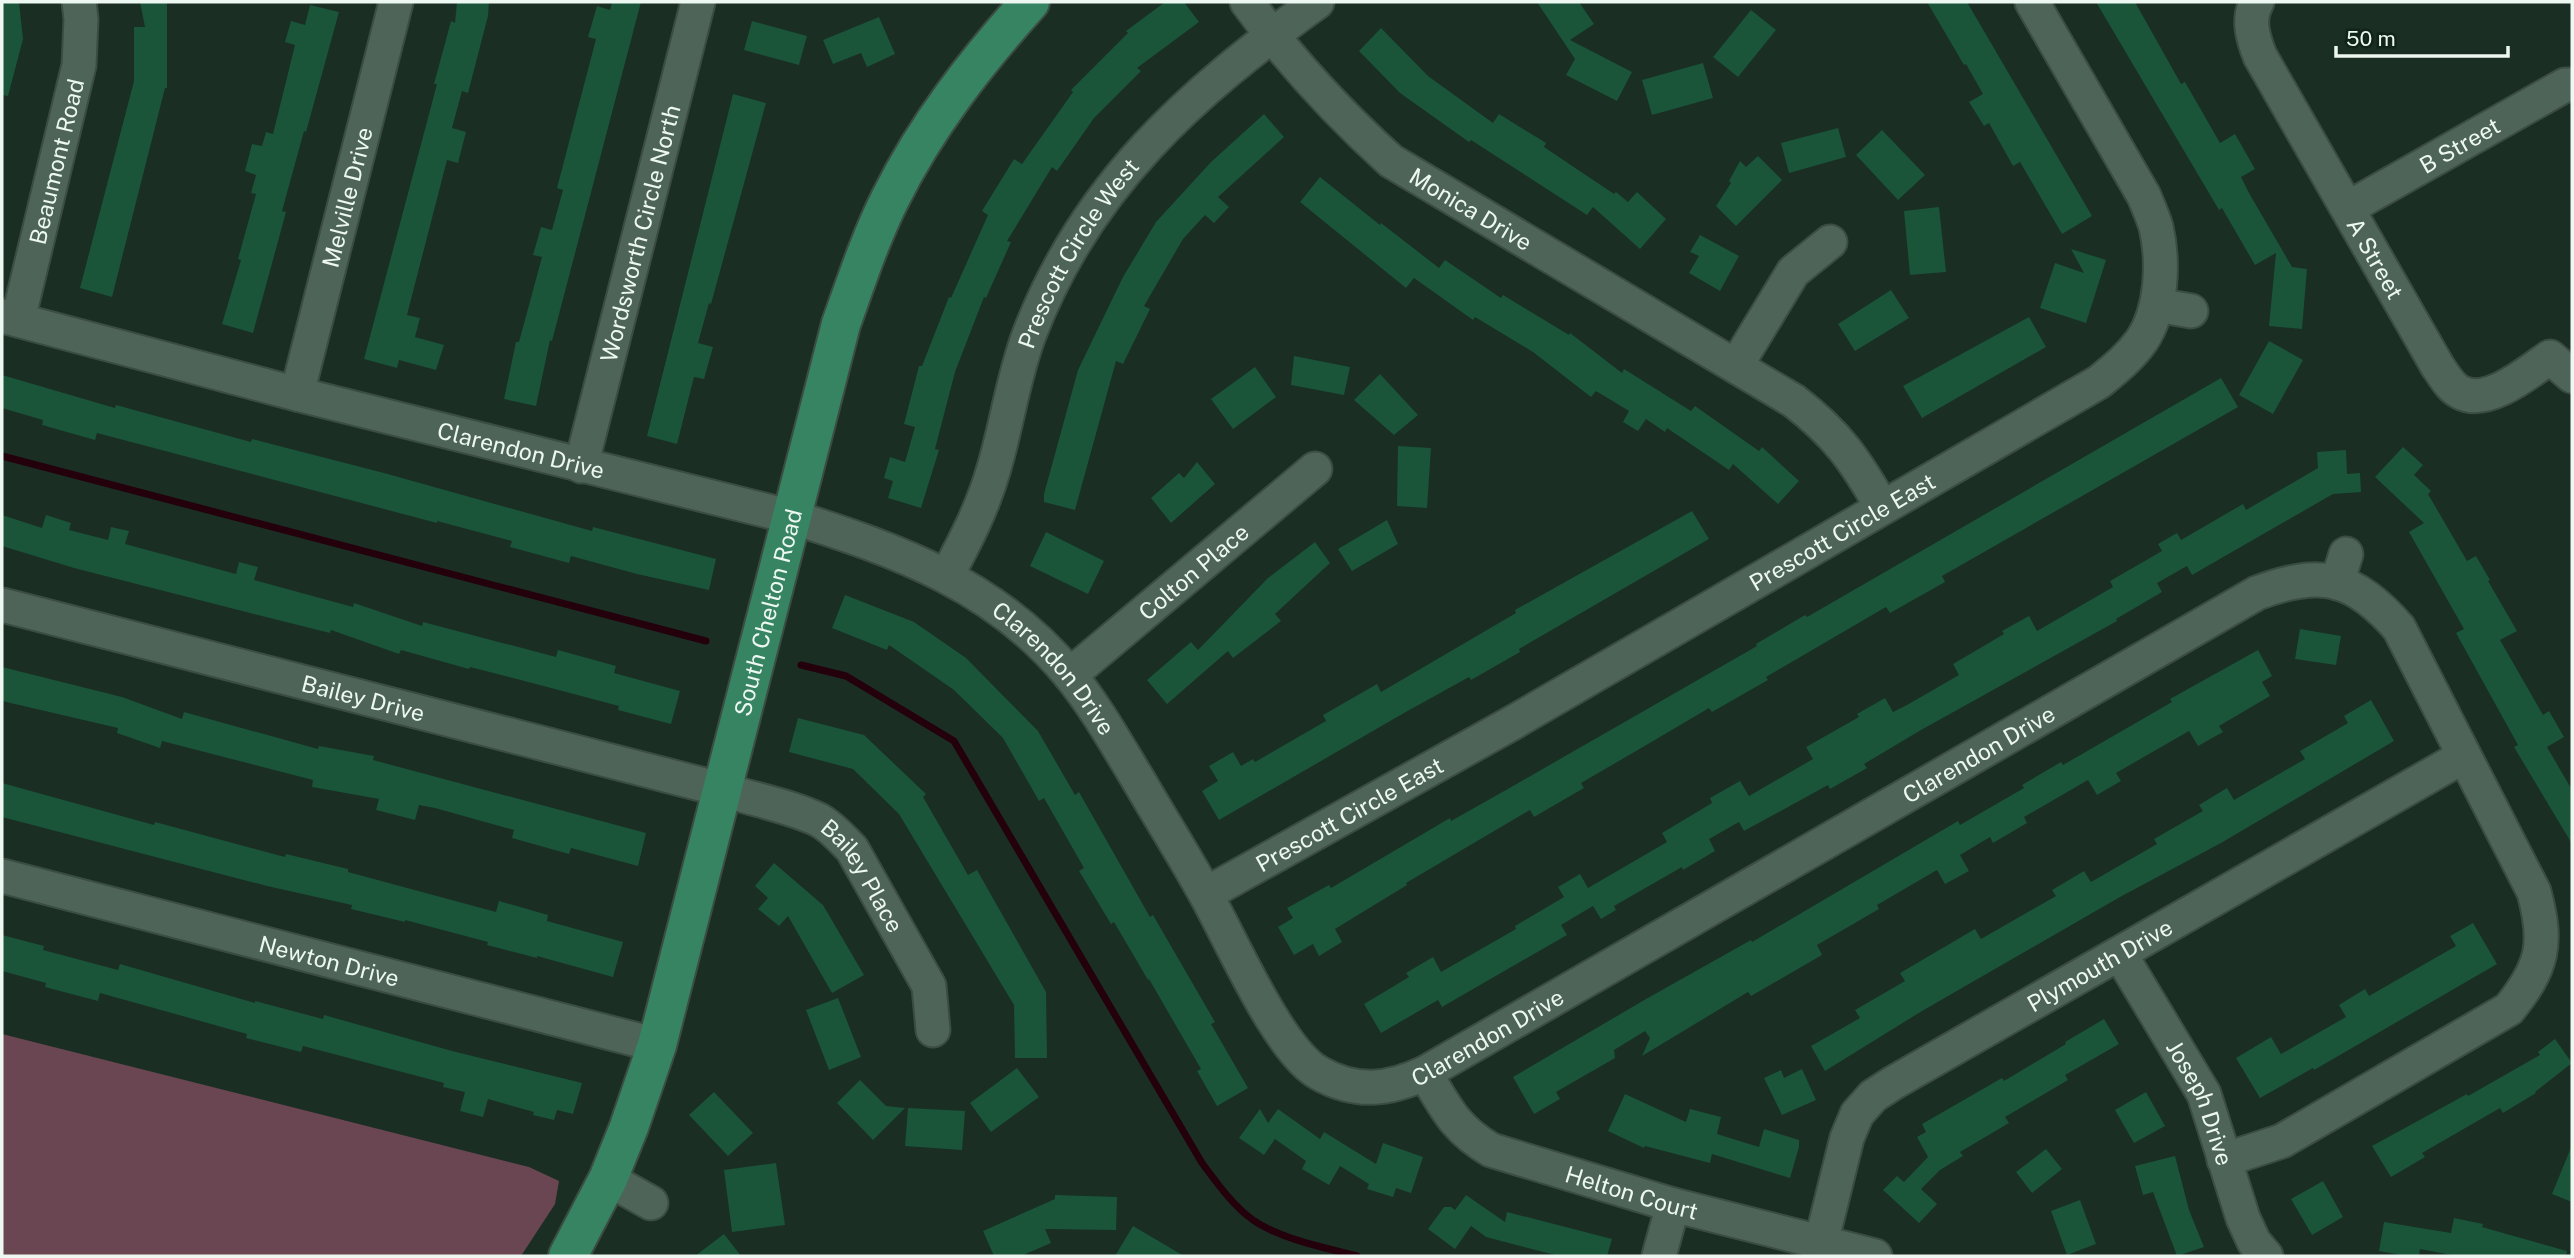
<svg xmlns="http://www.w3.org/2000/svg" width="2574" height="1258" font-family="'Public Sans',sans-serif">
	<rect width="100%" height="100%" fill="#1a2e23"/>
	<!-- green -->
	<path fill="#6a4652" d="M2 1034 529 1167 559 1181 555 1204 521 1256H2Z"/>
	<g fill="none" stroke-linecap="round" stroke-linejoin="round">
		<!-- stream -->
		<path stroke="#23000c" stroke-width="7" d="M2 456 706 641
			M801 665 846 676 954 741 1202 1163C1217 1183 1233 1206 1253 1220 1280 1239 1326 1248 1357 1256"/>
	</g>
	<!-- building -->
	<path fill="#1a5439" d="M2 2H19L23 39 8 96 2 95Z
		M140 2H167V88H165L112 297 80 288 134 81V27H145Z
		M457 2H489L488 16 468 93 462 91 452 128 466 132 458 163 447 160 407 315 420 318 415 337 444 345 436 370 399 360 397 368 364 359 437 84H434L451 21 455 23Z
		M612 2H641L552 341 550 340 536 406 504 399 516 342H519L542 257 533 255 541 227 552 230 563 190 557 188 596 39 588 37 597 6 610 10Z
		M1165 2H1184L1199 22 1137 68 1141 71 1094 118 1057 171 1052 167 1007 241 1011 242 986 298 984 297 955 372 935 449 939 450 921 508 888 498 893 481 884 478 890 457 905 462 915 427 904 424 919 366H922L949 297 951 298 988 215 982 211 1014 159 1022 164 1073 92 1071 90 1128 33 1126 31Z
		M1537 2H1579L1594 24 1570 40 1632 72 1617 101 1566 75 1575 59Z
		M1927 2H1967L2092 216 2062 234 2020 162 2013 166 1989 123 1984 126 1969 102 1983 94 1966 64 1964 65Z
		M2096 2H2135L2181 84 2185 82 2220 143 2235 134 2255 169 2241 177 2249 193 2292 267 2307 269 2302 329 2269 326 2276 253 2255 265 2222 208 2219 210Z
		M310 5 339 12 306 132 304 131 282 211 286 212 253 333 222 324 241 260 238 259 256 194 251 193 256 175 245 171 252 144 262 146 266 132 273 134 295 45 285 42 291 21 305 25Z
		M1751 10 1776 30 1738 77 1713 57Z
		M879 17 895 54 867 67 861 53 833 64 823 40Z
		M752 21 807 36 799 65 744 50Z
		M1381 28 1428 76 1493 123 1499 114 1546 143 1544 147 1614 194 1616 192 1628 202 1637 192 1666 219 1640 249 1593 207 1587 215 1471 140 1469 142 1400 93 1359 51Z
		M1703 63 1713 98 1652 115 1642 80Z
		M733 94 766 103 711 304 709 303 698 343 713 347 704 379 694 377 677 444 647 436Z
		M1264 114 1284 137 1218 197 1229 207 1214 223 1205 215 1183 239 1144 306 1150 309 1123 364 1116 361 1075 510 1044 502V494L1078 370 1123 277 1156 222 1211 162Z
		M1838 128 1846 157 1789 173 1781 143Z
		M1882 130 1925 175 1898 200 1856 155Z
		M1758 156 1782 180 1736 226 1716 206 1731 183 1729 181 1740 161 1746 167Z
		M1320 177 1380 225 1381 223 1439 268 1445 260 1501 298 1503 295 1569 335 1570 333 1622 373 1624 369 1691 411 1695 406 1759 451 1762 447 1799 481 1778 504 1733 464 1729 470 1667 428 1665 432 1646 419 1638 431 1623 422 1629 411 1596 391 1591 397 1533 352 1475 317 1473 320 1414 278 1406 288 1300 202Z
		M1939 207 1946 272 1910 275 1904 211Z
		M1700 235 1739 256 1720 291 1689 273 1699 256 1690 252Z
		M2071 249 2106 260 2086 323 2040 308 2055 263 2084 273Z
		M1891 290 1909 318 1855 351 1838 324Z
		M2029 317 2046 347 1922 418 1903 386Z
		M2269 341 2303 360 2273 414 2239 395Z
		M1294 356 1350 367 1344 395 1291 385Z
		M1255 367 1276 397 1233 429 1211 399Z
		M1380 374 1418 415 1394 435 1354 400Z
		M2 375 115 408 116 405 251 442 252 439 384 473 592 531 593 527 716 559 709 590 637 574 571 556 569 563 510 547 512 541 437 521V523L97 433 95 440 42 425 43 420 2 408Z
		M2221 378 2238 407 1942 576 1945 582 1890 613 1886 607 1766 677 1768 680 1712 712 1709 708 1643 747 1581 783 1584 788 1534 817 1530 810 1406 883 1407 885 1335 929 1342 942 1319 956 1313 944 1294 955 1278 927 1293 918 1287 908 1329 885 1331 888 1450 818 1451 821 1506 790 1757 646 1756 644 1805 615 1807 617Z
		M1398 446 1431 448 1427 508 1397 506Z
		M2403 447 2423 465 2414 475 2431 491 2428 494 2467 561 2476 556 2490 580 2488 581 2517 631 2500 640 2543 715 2549 711 2564 737 2547 747 2572 790V844L2514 747 2518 745 2456 633 2464 629 2409 532 2424 523 2375 477Z
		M2346 450 2347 474 2360 473 2361 492 2333 494 2192 575 2187 566 2157 583 2162 592 2116 619 2117 621 1921 730 1864 764 1867 768 1830 789 1828 785 1744 831 1739 822 1709 839 1715 851 1683 870 1682 867 1614 906 1616 910 1601 919 1593 906 1561 925 1567 935 1442 1007 1438 1000 1381 1033 1364 1004 1409 977 1406 973 1433 957 1441 972 1516 929 1515 926 1564 897 1558 887 1580 874 1588 888 1667 842 1662 833 1712 803 1710 798 1740 781 1749 796 1813 759 1806 747 1859 717 1857 714 1885 698 1893 712 1907 705 1959 675 1953 664 2004 634 2002 631 2029 616 2037 631 2113 587 2110 581 2162 551 2158 544 2177 533 2181 540 2243 504 2246 510 2318 468 2317 452Z
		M1197 462 1215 484 1171 523 1151 498 1179 473 1184 478Z
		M1692 511 1709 539 1519 649 1520 652 1471 680 1469 677 1404 713 1219 820 1202 791 1218 781 1209 766 1233 752 1241 766 1253 759 1255 762 1326 721 1323 715 1377 684 1381 692 1516 613 1515 610Z
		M2 515 42 528 46 515 71 523 69 530 108 540 111 527 129 531 125 544 236 574 239 562 258 567 254 580 353 607 354 603 422 626 423 622 556 657 558 650 616 666 614 673 680 691 671 724 618 710 619 706 536 684 470 667 469 669 401 650 399 654 331 630 330 633 262 616 74 568 2 546Z
		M1387 520 1398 544 1352 571 1338 549Z
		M1046 532 1104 561 1088 594 1030 566Z
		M1315 542 1330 563 1275 614 1281 621 1233 658 1228 651 1167 704 1147 680 1191 642 1198 650 1268 578Z
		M845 595 914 622 966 658 1038 731 1075 795 1079 792 1150 917 1153 915 1215 1022 1211 1024 1248 1088 1217 1106 1197 1071 1201 1069 1149 979 1148 980 1114 922 1111 924 1079 871 1084 868 1044 798 1039 801 1003 738 954 690 889 645 887 650 832 628Z
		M2300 629 2341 636 2336 665 2295 659Z
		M2258 650 2272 676 2262 682 2270 696 2219 726 2223 732 2198 746 2189 731 2116 773 2121 781 2097 795 2088 780 2024 817 2027 823 1993 843 1990 837 1960 855 1969 871 1945 884 1937 870 1877 905 1879 909 1817 945 1822 955 1751 996 1748 992 1642 1056 1650 1038 1645 1031 1614 1050 1615 1058 1556 1092 1560 1099 1534 1114 1513 1077 1646 999 1751 940 1752 942 1958 821 1960 825 2024 788 2022 785 2061 762 2063 765 2172 702 2170 699Z
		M2 667 122 697 182 719 184 712 318 749 319 746 374 756 373 760 646 833 638 866 571 848 569 854 512 838 514 830 435 808 419 805 415 820 376 810 379 799 312 787 313 780 162 741 160 748 117 733 118 728 2 701Z
		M2371 700 2394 741 2221 843 2120 897 1922 1011 1825 1071 1811 1046 1860 1018 1855 1010 1905 981 1900 973 1975 929 1981 939 2056 896 2052 890 2084 871 2091 882 2157 844 2154 839 2203 811 2199 805 2227 788 2234 800 2305 759 2300 751 2348 723 2344 716Z
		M798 718 864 735 926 794 923 797 968 875 977 870 1046 992 1047 1058H1015L1014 1005 899 814 853 769 789 752Z
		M2 783 154 825 155 822 285 857 286 854 348 869V872L496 912 499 901 548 915 547 921 623 942 613 977 537 956V958L487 945 488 942 405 920V922L351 909 352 905 267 886 2 817Z
		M774 863 823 905 864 975 832 993 788 916 779 926 758 909 768 898 755 886Z
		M2473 923 2497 964 2314 1070 2313 1068 2260 1098 2236 1058 2271 1037 2281 1054 2346 1017 2339 1005 2365 989 2369 996 2456 946 2450 936Z
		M2 935 44 946 43 950 118 970 120 964 255 1003V1001L323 1019 324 1015 452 1051 582 1083 573 1114 557 1110 554 1120 533 1115 534 1112 488 1099 483 1117 460 1111 465 1092 443 1087 444 1083 303 1046 301 1052 246 1038 247 1034 100 993 98 1001 45 987 46 983 2 971Z
		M838 998 861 1057 829 1070 806 1010Z
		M2104 1019 2119 1044 2065 1075 2068 1080 2005 1117 2009 1123 1960 1152 1963 1156 1940 1170 1921 1189 1937 1204 1919 1223 1883 1190 1897 1176 1904 1182 1928 1157 1917 1137 1926 1132 1922 1124 2002 1078 2004 1081 2066 1044 2065 1042Z
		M2555 1039 2572 1063 2535 1092 2536 1093 2503 1113 2500 1108 2422 1153 2425 1157 2391 1177 2372 1146 2467 1094 2468 1096 2540 1055 2538 1052Z
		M1017 1068 1039 1097 991 1132 970 1103Z
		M1802 1069 1816 1100 1782 1115 1764 1078 1781 1070 1784 1078Z
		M860 1080 886 1106 905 1108 873 1140 837 1103Z
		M714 1092 753 1133 728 1156 689 1115Z
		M2146 1092 2165 1126 2134 1143 2115 1110Z
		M1625 1094 1686 1122 1690 1109 1721 1117 1717 1134 1759 1147 1764 1129 1799 1140V1147L1790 1178 1712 1154 1710 1163 1645 1146 1644 1148 1608 1131Z
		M908 1108 965 1111 962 1150 905 1146Z
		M1260 1109 1268 1123 1278 1109 1320 1139 1324 1132 1376 1164 1383 1143 1423 1157 1411 1193 1396 1188 1393 1197 1367 1189 1369 1184 1340 1166 1329 1185 1302 1169 1306 1161 1275 1139 1264 1155 1239 1138Z
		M2572 1145V1202L2552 1194Z
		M2046 1149 2062 1169 2032 1193 2016 1172Z
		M2175 1156 2189 1210 2204 1247 2177 1256 2153 1192 2143 1195 2135 1166Z
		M776 1163 785 1225 732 1232 724 1170Z
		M2323 1181 2343 1217 2312 1235 2291 1199Z
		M1055 1195 1117 1197 1116 1230 1045 1229 1051 1243 1021 1256H994L983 1231 1055 1199Z
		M1466 1195 1505 1222 1507 1212 1612 1239 1607 1256H1559L1486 1237 1471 1226 1455 1249 1428 1229 1444 1207H1451L1455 1210Z
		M2080 1200 2096 1244 2067 1255 2051 1211Z
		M2454 1218 2483 1224 2482 1227 2567 1251 2566 1256H2457L2420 1249 2419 1256H2407L2379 1251 2384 1222 2451 1233Z
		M1133 1226 1184 1256H1115Z
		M724 1234 741 1256H695Z"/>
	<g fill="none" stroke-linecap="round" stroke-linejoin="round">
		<!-- minor casing -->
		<g stroke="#3b4c43" stroke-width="37">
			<g id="minor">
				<path id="s1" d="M1247 2C1289 60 1338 113 1391 161L1794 401C1838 435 1855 460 1882 507"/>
				<path id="s2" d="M2257 2C2247 19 2253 38 2260 56L2438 367C2444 375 2450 387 2460 392 2487 407 2529 372 2550 357L2572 376"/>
				<path id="s3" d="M2348 208 2565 85H2572"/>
				<path d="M2157 305 2191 311"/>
				<path id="s4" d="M2 316 297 394 792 517C899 551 995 585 1069 674 1096 707 1117 745 1139 781 1161 819 1185 857 1206 895 1231 939 1278 1050 1319 1073 1356 1094 1389 1090 1425 1073L2257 593C2321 569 2353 576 2399 628L2534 892C2548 944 2543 967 2509 1009L2282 1141 2224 1160"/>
				<path id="s5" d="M18 320 79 65 81 19 79 2"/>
				<path d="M1736 366 1793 272 1830 242"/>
				<path id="s6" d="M297 394 396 2"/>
				<path id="s7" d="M581 466 698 2"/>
				<path id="s8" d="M947 575C966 540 983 507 994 468 1007 424 1013 378 1029 335 1086 185 1191 93 1317 2"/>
				<path d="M2337 583 2346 554"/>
				<path id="s9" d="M2 605 724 790C755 800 790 806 819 820 832 827 842 839 852 849L929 986 933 1030"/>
				<path id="s10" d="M1070 675 1315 469"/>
				<path id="s11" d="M2 876 657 1045"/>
				<path id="s12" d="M1206 894 1514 722 2099 382C2115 369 2130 357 2142 340 2162 310 2164 262 2156 227 2153 217 2148 206 2144 196L2032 2"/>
				<path id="s13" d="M2120 954 2204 1094 2243 1218 2254 1242 2266 1256"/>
				<path id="s14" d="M1425 1073C1446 1108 1455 1129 1491 1150L1673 1205 1875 1256"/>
				<path d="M608 1179 651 1203"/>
				<path id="s15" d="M1821 1243 1847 1138 1857 1114 1873 1096 1893 1083 2464 756"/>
				<path d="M1659 1256 1673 1205"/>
			</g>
		</g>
		<!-- major casing -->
		<g stroke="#3b4c43" stroke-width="42">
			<g id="major">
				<path id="s16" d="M568 1256 608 1179 629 1127 657 1045 841 324C856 282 870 239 890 199 926 126 976 62 1030 2"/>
			</g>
		</g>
		<!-- minor -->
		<use href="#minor" stroke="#4e6458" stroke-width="33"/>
		<!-- major -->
		<use href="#major" stroke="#378462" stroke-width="38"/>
	</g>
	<g text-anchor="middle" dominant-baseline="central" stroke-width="5" stroke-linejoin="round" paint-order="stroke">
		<!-- street labels -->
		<g font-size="23" fill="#ecf8f1" stroke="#10241a">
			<text stroke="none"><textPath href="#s3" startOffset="128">B Street</textPath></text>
			<text stroke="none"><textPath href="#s5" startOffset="163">Beaumont Road</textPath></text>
			<text stroke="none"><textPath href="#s6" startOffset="203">Melville Drive</textPath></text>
			<text stroke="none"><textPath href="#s1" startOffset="308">Monica Drive</textPath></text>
			<text stroke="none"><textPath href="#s7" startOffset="240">Wordsworth Circle North</textPath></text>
			<text stroke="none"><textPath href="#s8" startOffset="350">Prescott Circle West</textPath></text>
			<text stroke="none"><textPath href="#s2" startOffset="289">A Street</textPath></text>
			<text stroke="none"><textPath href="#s4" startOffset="536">Clarendon Drive</textPath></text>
			<text stroke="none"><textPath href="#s12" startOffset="732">Prescott Circle East</textPath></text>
			<text stroke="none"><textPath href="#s10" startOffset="161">Colton Place</textPath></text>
			<text stroke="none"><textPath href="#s16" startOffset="676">South Chelton Road</textPath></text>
			<text stroke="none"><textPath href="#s4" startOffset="1124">Clarendon Drive</textPath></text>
			<text stroke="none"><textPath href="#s9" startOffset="373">Bailey Drive</textPath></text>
			<text stroke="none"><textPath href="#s4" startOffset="2361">Clarendon Drive</textPath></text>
			<text stroke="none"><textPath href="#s12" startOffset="164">Prescott Circle East</textPath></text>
			<text stroke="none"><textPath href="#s9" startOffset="917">Bailey Place</textPath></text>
			<text stroke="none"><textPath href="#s11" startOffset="338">Newton Drive</textPath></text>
			<text stroke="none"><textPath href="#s15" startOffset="420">Plymouth Drive</textPath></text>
			<text stroke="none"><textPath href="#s4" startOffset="1794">Clarendon Drive</textPath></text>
			<text stroke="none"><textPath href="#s13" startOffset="170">Joseph Drive</textPath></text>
			<text stroke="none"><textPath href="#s14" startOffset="250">Helton Court</textPath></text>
		</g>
	</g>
	<!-- border -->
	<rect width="2574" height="1258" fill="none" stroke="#ecf8f1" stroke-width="7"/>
	<!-- scale -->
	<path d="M2336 46v10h172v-10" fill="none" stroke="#ecf8f1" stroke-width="3.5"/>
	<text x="2346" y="46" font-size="21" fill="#ecf8f1" stroke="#10241a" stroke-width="5" paint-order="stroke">50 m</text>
</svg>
